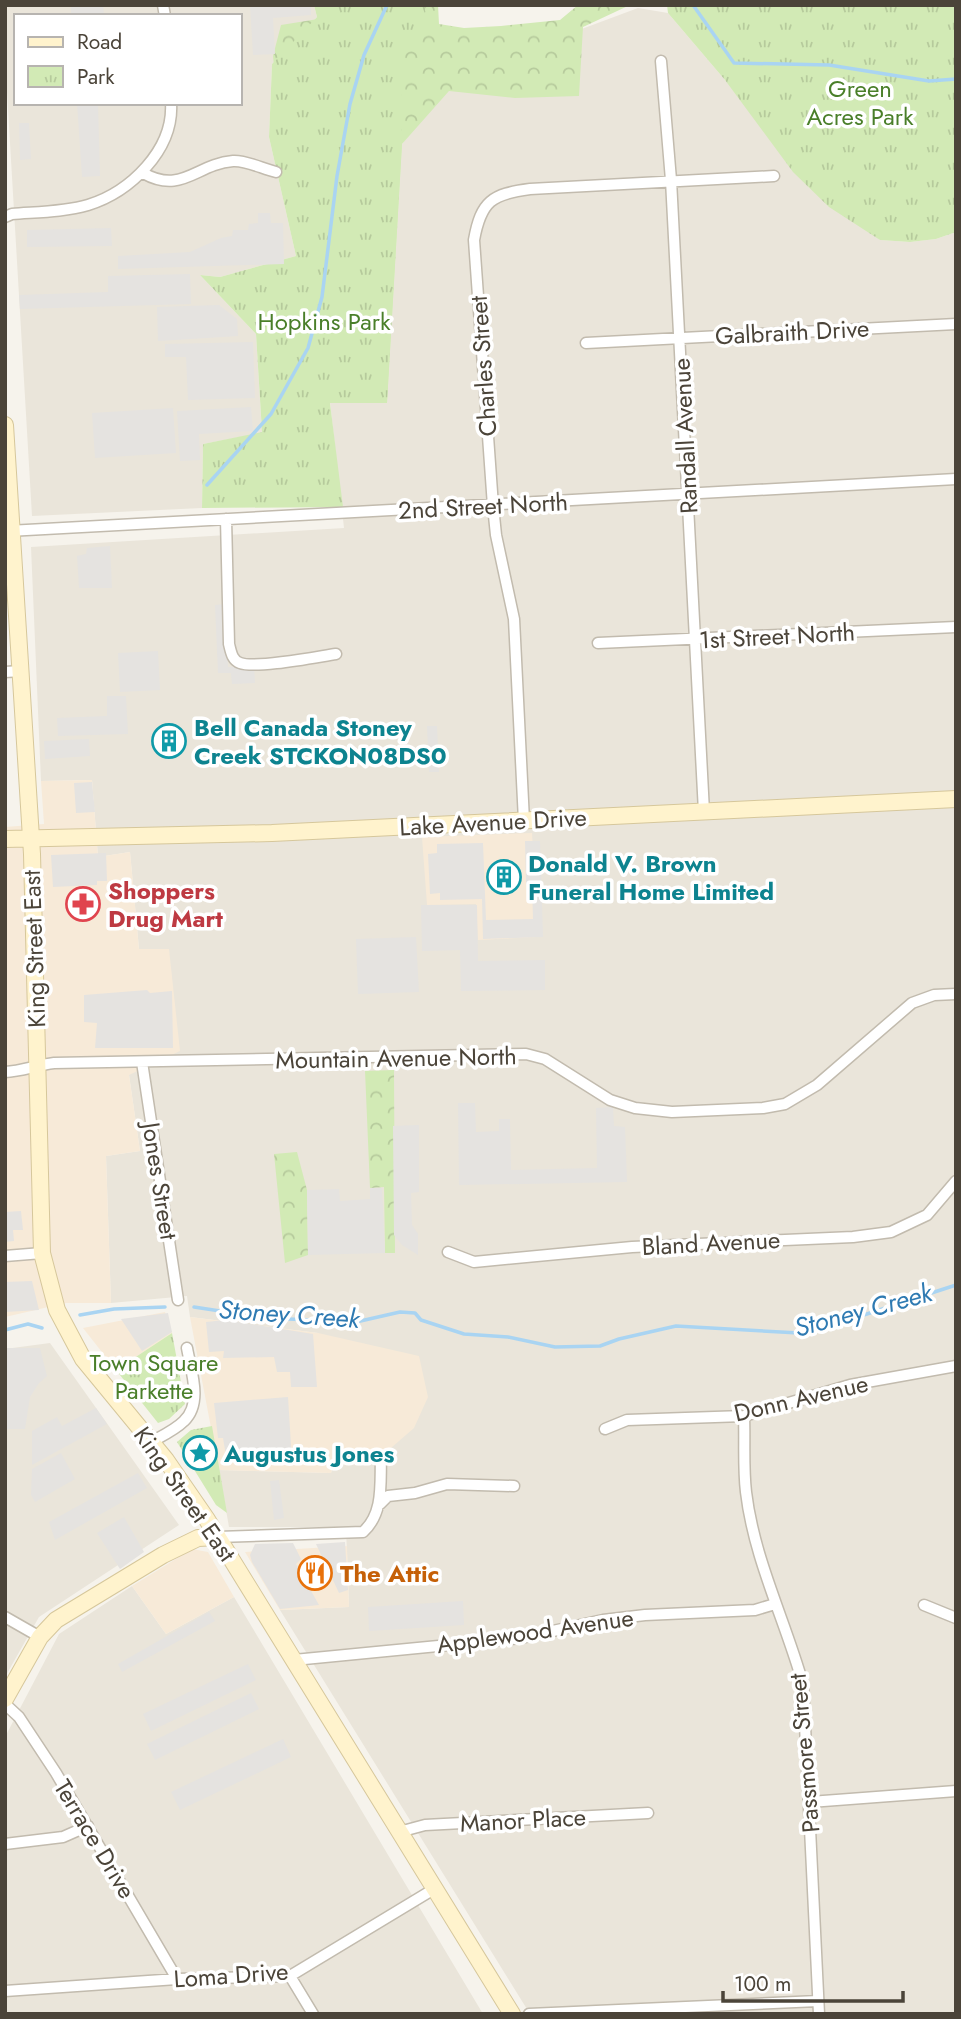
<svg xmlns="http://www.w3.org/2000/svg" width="961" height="2019" font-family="Jost,sans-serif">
	<defs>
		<pattern id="forest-crowns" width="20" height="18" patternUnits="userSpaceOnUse" patternTransform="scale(1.75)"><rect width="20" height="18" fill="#d2eab5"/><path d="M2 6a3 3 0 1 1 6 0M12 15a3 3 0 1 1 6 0" fill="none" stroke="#b6ca9c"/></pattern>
		<pattern id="park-tufts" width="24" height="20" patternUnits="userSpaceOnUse" patternTransform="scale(1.75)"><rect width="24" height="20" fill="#d2eab5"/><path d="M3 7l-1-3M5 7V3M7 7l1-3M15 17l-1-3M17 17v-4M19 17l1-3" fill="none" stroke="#b6ca9c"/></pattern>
	</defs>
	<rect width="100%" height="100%" fill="#f6f3ec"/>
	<!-- residential -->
	<path fill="#eae5da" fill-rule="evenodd" d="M5 5H314L317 17 272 64 269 137 296 256 220 277 200 275 256 334 262 433 203 444 202 508 32 516 5 58ZM16 16H240V103H16Z
		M638 8 668 13 725 80 880 240 910 242 936 239 956 232V2014H530L280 1610 349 1607 346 1527H229L219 1470 331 1473 335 1458 384 1454 318 1333 190 1317 187 1296 111 1303 106 1156 140 1151 129 1075 169 949H139L130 852 98 857 92 780 41 781 31 547 344 528 330 402 387 403 402 144 450 78Z
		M50 1343 179 1525 39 1617 5 1677V1349Z
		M132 1586 166 1634 234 1597 483 2014H5V1737L59 1634Z"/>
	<!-- commercial -->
	<path fill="#f7ead8" d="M92 780 98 857 130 852 139 949H169L180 1051 129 1075 140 1151 106 1156 111 1303H66L5 1317V827L44 824 41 781Z
		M532 833 538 937 478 940 476 904 427 905 422 837Z
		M165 1312 172 1333 116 1370 83 1328Z
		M190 1317 318 1333 419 1356 428 1397 414 1428 384 1454 336 1458 331 1473 219 1470Z
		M347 1546 349 1607 280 1610 245 1552Z
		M192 1549 208 1552 234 1597 166 1634 132 1586Z"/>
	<!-- forest -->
	<path fill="url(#forest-crowns)" d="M315 5H438L439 24 464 28 501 26 560 20 578 5H630L583 27 579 96 515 98 449 91 402 144 387 403 280 124 273 56 281 25 318 19Z
		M394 1070 395 1253H385L384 1187 370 1188 365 1071Z
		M297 1152 307 1190 308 1255 285 1263 274 1154Z"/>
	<!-- park -->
	<path fill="url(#park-tufts)" d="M314 5H424L428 25 401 51 402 144 387 403H330L343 507 202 508 203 444 262 432 256 334 200 275 220 277 296 256 269 137 272 64 317 17Z
		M667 5H956V232L936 239 910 242 880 240 829 207 793 172 725 80 668 13Z
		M172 1333 185 1404 169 1419 158 1423 116 1370Z
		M212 1426 227 1513 216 1505 177 1442 191 1430Z"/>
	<!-- parking -->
	<path fill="#e5e3e0" d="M71 5H103L104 16H71Z
		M250 5H311V15L273 18 275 54 253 55Z
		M77 103H98L100 176 82 177Z
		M19 123H29L31 159 20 160Z
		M258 213H270L271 223H283L284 264 118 269V256L190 252 221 238 232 236 233 230H248L249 224 258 223Z
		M111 228 112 246 27 247V230Z
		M190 274 191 304 20 309 19 295 108 292V276Z
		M219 305 237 319 238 336 158 341 157 307Z
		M253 342 255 398 188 400 186 357H165V344Z
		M251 407 253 431 199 434 200 460 180 461 177 411Z
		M173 408 176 453 95 458 92 413Z
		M110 546 112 588H79L77 556 86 554 87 548Z
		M225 604 228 667 254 666 255 683 232 684 231 673H218L215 605Z
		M158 651 160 690 120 692 118 653Z
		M107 696H126L128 734 58 736 57 718 107 716Z
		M427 726H437L439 772H429Z
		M89 739 90 756 45 759 44 741Z
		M92 782 95 812 76 813 74 783Z
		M525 841H540L543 937 483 939 482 899 440 900V893L430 894 428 854 437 853V844L483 843 486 920 533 919 532 884H526Z
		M106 853 107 881H97V885L53 887 51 855Z
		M421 905H477L478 961 545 960V990L461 991 460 950 422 951Z
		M416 937 419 992 358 994 356 939Z
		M147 990 150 993 172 991 173 1048H95L97 1023 84 1022V995Z
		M458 1103H475L476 1132 499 1131V1119H510L511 1170 597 1168 596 1108 613 1107 614 1126 625 1127 627 1182 459 1185Z
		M419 1125V1192L411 1193 412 1225 418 1234V1255L402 1245 394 1235 393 1126Z
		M370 1188H382L385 1253 308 1255 307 1190 339 1189 340 1201 370 1199Z
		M21 1211 23 1230H13L14 1241 5 1242V1212Z
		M32 1281 39 1310 5 1312V1282Z
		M168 1313 172 1332 142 1351 121 1319Z
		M225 1320 313 1334 317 1387H291L290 1372H277L274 1357 223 1358 224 1351 209 1352 206 1322Z
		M5 1348H40L47 1376 39 1383 30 1397 25 1429H5Z
		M288 1397 292 1461 227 1462 223 1438H218L214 1403Z
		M96 1408 107 1424 32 1465V1431L57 1417 62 1426Z
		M61 1453 75 1479 35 1502 31 1495 32 1469Z
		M138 1473 147 1488 55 1540 49 1522Z
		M279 1480 284 1518 274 1520 270 1481Z
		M124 1517 144 1552 120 1569 97 1533Z
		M345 1542 348 1590 339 1593 316 1544Z
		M293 1543 301 1559 296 1564 319 1605 280 1609 252 1562 250 1555 255 1544Z
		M463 1601 464 1625 369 1631 368 1607Z
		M209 1612 215 1621 122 1672 118 1664Z
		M248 1664 256 1680 151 1731 143 1714Z
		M251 1693 259 1709 155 1760 147 1744Z
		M283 1739 291 1757 180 1810 171 1792Z"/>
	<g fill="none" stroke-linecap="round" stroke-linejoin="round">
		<!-- stream -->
		<path stroke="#a9d4f2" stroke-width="3.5" d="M693 5 734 63 829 65 929 81 956 79
			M207 485 271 414 308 348 322 297 337 176 350 104 364 55 387 5
			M194 1307 266 1318 356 1322 400 1312 415 1313 421 1320 464 1334 508 1337 555 1347 600 1346 619 1339 676 1326 799 1333 833 1325 956 1285
			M80 1315 114 1309 165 1307
			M5 1330 28 1324 42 1328"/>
		<!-- street casing -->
		<g stroke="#c2bbae" stroke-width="13">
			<path id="street" d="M163 5 165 16
				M661 61 671 180 704 812
				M143 173C182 195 196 164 233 161 246 160 263 169 276 172
				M5 217 12 214C36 212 64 212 88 205 130 192 174 150 171 103
				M586 343 956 324
				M226 519 229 644C231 652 232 660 240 663 256 669 316 657 336 654
				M8 531 956 479
				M598 643 956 627
				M5 672 21 671
				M524 821 514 619 496 535 493 506 474 240C481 201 492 194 530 189L774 176
				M142 1062 178 1300
				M5 1072C22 1071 37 1065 54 1063L526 1054 545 1059 610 1100 635 1108 672 1112 763 1108 785 1104 817 1085 912 1003 934 995 956 994
				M448 1252 474 1262 632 1247 853 1237 891 1232 927 1215 956 1181
				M5 1256 42 1253
				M744 1416C745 1441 743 1467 746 1492 754 1559 785 1620 803 1684L819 2014
				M605 1429 627 1420 744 1416 850 1385 956 1366
				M151 1442C162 1436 175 1430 184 1421 203 1403 191 1371 187 1348
				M380 1504 388 1496 415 1493 447 1484 514 1486
				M218 1537 363 1532C384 1513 380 1484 381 1458
				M924 1605 956 1618
				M5 1617 40 1637
				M294 1660 521 1638 603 1620 645 1615 755 1610 775 1604
				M5 1704 19 1717 56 1773 177 1979
				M810 1802 956 1791
				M399 1832 425 1825 648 1813
				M5 1844 63 1837 88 1826
				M290 1976 313 2014
				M5 1991 177 1979 290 1976 434 1889
				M529 2014 818 2001"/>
		</g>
		<!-- secondary casing -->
		<g stroke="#d6c79b" stroke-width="18">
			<path id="secondary" d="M5 425 32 854 42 1253 57 1310 83 1359 166 1460 206 1518 512 2014
				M5 839 272 833 956 799
				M5 1699 40 1637 56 1620 163 1555 198 1538 218 1537"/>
		</g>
		<!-- street -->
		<use href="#street" stroke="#fff" stroke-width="10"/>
		<!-- secondary -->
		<use href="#secondary" stroke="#fff3cd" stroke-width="16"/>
	</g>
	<!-- icons -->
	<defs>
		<g id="building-ring" transform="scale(1.75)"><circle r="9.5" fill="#fff" stroke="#0f9aa8" stroke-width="1.5"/><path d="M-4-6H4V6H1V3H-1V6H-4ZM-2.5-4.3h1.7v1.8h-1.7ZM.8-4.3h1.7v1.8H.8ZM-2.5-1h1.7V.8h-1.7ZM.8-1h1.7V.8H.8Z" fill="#0f9aa8"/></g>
		<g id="pharmacy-ring" transform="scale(1.75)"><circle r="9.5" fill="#fff" stroke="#e0444e" stroke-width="1.5"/><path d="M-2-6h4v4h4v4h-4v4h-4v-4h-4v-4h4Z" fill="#e0444e"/></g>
		<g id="sight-ring" transform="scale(1.75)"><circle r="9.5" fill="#fff" stroke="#0f9aa8" stroke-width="1.5"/><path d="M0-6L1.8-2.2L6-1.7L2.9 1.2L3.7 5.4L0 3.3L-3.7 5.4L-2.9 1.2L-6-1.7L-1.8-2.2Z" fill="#0f9aa8"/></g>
		<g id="restaurant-ring" transform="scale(1.75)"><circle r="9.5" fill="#fff" stroke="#e8710a" stroke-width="1.5"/><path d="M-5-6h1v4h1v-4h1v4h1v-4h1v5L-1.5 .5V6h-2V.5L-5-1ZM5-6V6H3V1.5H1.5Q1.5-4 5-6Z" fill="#e8710a"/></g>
	</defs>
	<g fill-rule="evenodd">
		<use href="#building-ring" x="169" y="741"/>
		<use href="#building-ring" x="504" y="877"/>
		<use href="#pharmacy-ring" x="83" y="904"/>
		<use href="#sight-ring" x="200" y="1453"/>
		<use href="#restaurant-ring" x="315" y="1573"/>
	</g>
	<g text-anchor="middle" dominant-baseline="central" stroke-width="7" stroke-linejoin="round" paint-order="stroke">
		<!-- park labels -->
		<g font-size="24" fill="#4a7f2a" stroke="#fff">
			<text x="860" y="88">Green<tspan x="860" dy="28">Acres Park</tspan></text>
			<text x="324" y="321">Hopkins Park</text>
			<text x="154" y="1362">Town Square<tspan x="154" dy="28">Parkette</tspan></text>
		</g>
		<!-- street labels -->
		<g font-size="24" fill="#4b4439" stroke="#fff">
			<text transform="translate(792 332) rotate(-3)">Galbraith Drive</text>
			<text transform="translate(483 366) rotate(-94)">Charles Street</text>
			<text transform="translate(685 436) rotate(-93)">Randall Avenue</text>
			<text transform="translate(483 506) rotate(-3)">2nd Street North</text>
			<text transform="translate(777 636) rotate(-3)">1st Street North</text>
			<text transform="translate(493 822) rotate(-3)">Lake Avenue Drive</text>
			<text transform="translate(34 949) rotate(-92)">King Street East</text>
			<text transform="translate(396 1058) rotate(-1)">Mountain Avenue North</text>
			<text transform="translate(160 1181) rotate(81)">Jones Street</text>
			<text transform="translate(711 1243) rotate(-3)">Bland Avenue</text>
			<text transform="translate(801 1398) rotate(-13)">Donn Avenue</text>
			<text transform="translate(185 1494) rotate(55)">King Street East</text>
			<text transform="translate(535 1631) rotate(-8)">Applewood Avenue</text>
			<text transform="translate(804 1753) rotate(-95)">Passmore Street</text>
			<text transform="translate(523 1820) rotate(-3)">Manor Place</text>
			<text transform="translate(95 1839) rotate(59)">Terrace Drive</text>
			<text transform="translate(231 1975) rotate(-4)">Loma Drive</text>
		</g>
		<!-- culture labels -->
		<g font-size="24" font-weight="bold" fill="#0d838f" stroke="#fff" text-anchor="start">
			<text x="194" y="727">Bell Canada Stoney<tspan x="194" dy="28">Creek STCKON08DS0</tspan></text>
			<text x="528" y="863">Donald V. Brown<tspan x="528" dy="28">Funeral Home Limited</tspan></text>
			<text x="224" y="1453">Augustus Jones</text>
		</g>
		<!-- health labels -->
		<g font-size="24" font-weight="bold" fill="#be3a42" stroke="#fff" text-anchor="start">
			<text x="108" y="890">Shoppers<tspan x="108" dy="28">Drug Mart</tspan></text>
		</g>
		<!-- food labels -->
		<g font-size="24" font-weight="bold" fill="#c56008" stroke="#fff" text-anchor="start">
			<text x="340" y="1573">The Attic</text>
		</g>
		<!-- water labels -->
		<g font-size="26" font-style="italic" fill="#2e7ab2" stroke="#fff">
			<text transform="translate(863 1310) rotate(-15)">Stoney Creek</text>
			<text transform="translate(289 1314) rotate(4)">Stoney Creek</text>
		</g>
	</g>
	<!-- border -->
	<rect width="961" height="2019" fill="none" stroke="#4b4439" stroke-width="14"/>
	<!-- legend -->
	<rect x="14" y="14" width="228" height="91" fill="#ffffff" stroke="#b7b4b0" stroke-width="2"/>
	<rect x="28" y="37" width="35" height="10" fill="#fff3cd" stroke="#b7b4b0" stroke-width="2"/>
	<text x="77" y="49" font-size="21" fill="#4b4439">Road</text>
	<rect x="28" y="66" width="35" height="21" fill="url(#park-tufts)" stroke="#b7b4b0" stroke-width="2"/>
	<text x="77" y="84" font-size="21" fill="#4b4439">Park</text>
	<!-- scale -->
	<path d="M723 1991v10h180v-10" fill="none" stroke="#4b4439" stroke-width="3.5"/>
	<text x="734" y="1991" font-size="21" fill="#4b4439" stroke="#ffffff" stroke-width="5" paint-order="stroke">100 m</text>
</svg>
